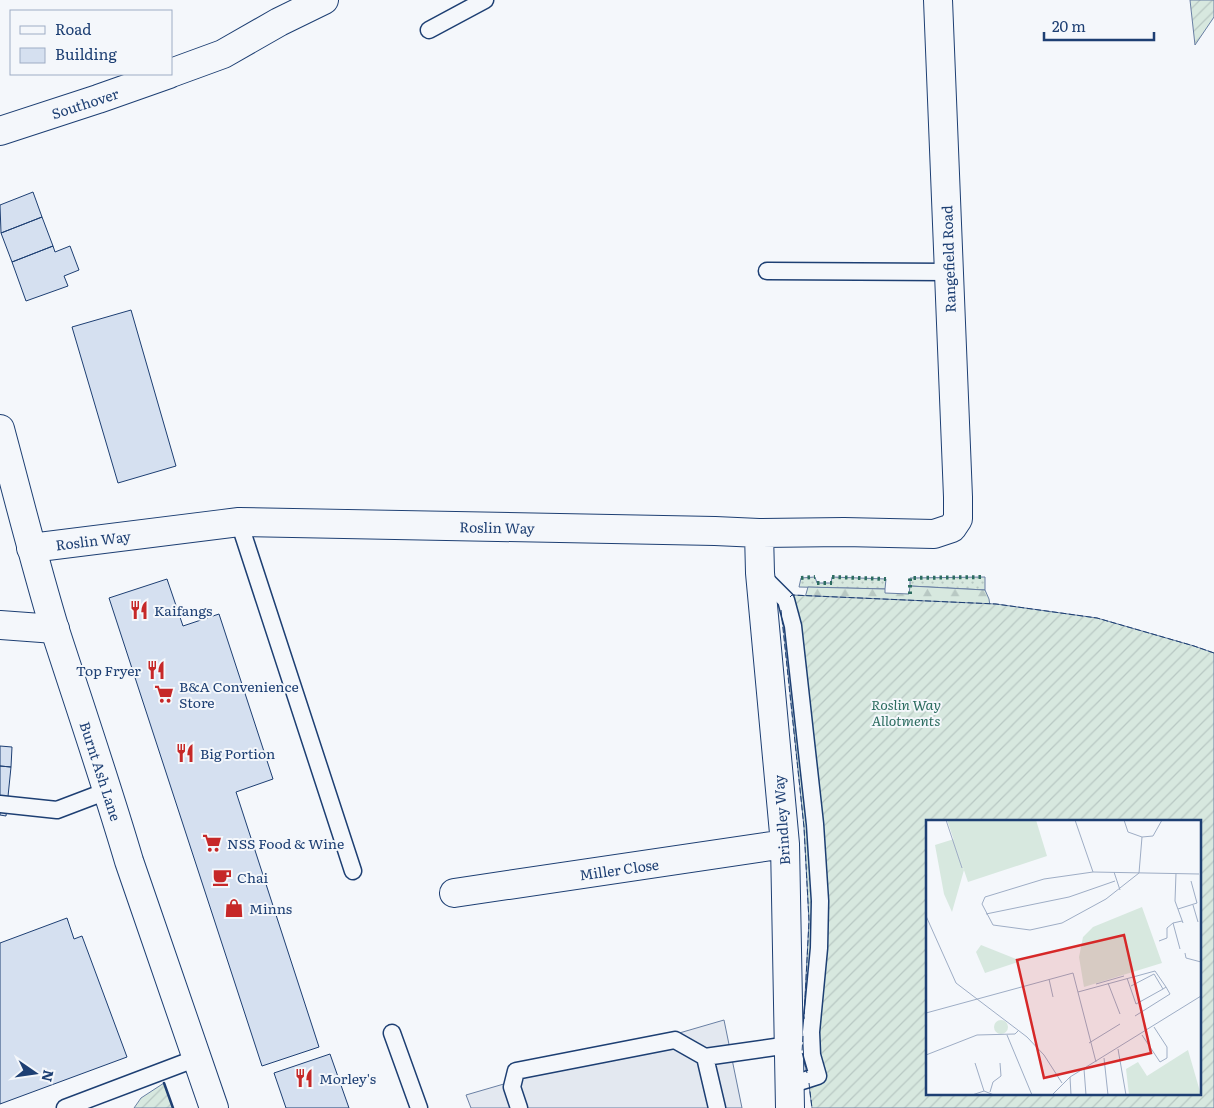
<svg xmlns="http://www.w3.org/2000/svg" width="1214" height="1108" font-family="Literata,serif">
	<defs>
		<pattern id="grass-dots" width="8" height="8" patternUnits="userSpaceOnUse" patternTransform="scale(1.25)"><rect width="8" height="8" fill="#d7e8df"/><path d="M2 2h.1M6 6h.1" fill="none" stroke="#b8c8c3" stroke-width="1.8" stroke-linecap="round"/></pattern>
		<pattern id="forest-firs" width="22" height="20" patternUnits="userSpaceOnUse" patternTransform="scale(1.25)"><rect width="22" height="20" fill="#d7e8df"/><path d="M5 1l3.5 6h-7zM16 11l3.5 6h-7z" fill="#b8c8c3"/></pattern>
		<pattern id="garden-furrows" width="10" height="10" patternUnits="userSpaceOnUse" patternTransform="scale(1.25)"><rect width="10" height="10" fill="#d7e8df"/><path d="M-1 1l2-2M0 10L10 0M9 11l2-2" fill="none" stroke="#b8c8c3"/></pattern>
	</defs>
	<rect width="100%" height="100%" fill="#f4f7fb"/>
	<!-- grass -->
	<path fill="url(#grass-dots)" stroke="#687fa3" d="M815 577 817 583H831L832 577 886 579 885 589 799 587 801 578Z
		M985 577V590L910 586V578Z"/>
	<!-- forest -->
	<path fill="url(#forest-firs)" stroke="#687fa3" d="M910 586 985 590 989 599 991 613 802 608 808 587 885 589V593L909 594Z"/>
	<!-- garden -->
	<path fill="url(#garden-furrows)" stroke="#687fa3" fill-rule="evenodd" d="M1190 0H1214V17L1195 45Z
		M792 595 996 604 1097 618 1194 646 1214 653V1108H812L808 1079 802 1052 809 921 804 827 781 605ZM928 822H1200V1094H928Z
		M164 1083 173 1108H134L141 1098Z"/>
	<!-- parking -->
	<path fill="#e3e8f0" stroke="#687fa3" d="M724 1020 742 1108H471L466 1095Z"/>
	<!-- building -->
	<path fill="#d5e0f0" stroke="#1d3f73" d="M33 192 42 217 1 233 0 205Z
		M42 217 53 246 12 262 1 233Z
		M53 246 55 252 70 246 79 270 64 276 68 286 26 301 12 262Z
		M131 310 176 466 118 483 72 327Z
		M167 579 183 626 219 614 273 779 236 792 319 1047 262 1066 109 598Z
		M0 746 12 747 11 767 0 766Z
		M0 766 11 767 6 816 0 815Z
		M67 918 74 939 82 936 127 1057 0 1104V943Z
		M330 1054 349 1108H286L274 1073Z"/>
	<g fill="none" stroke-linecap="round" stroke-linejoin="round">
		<!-- lane casing -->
		<g stroke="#1d3f73" stroke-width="19">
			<path id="lane" d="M429 30 485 0
				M767 271 949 272
				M239 522 353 871
				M760 574 786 600 793 626 815 824 820 901 819 948 811 1032 812 1055 818 1076 790 1085
				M0 804 57 810 107 791
				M392 1033 419 1108
				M705 1057 717 1108
				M65 1108 197 1058
				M519 1108 512 1087 516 1071 675 1040 705 1057 789 1045"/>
		</g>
		<!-- street casing -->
		<g stroke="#1d3f73" stroke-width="30">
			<path id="street" d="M759 533 760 573 785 844 790 1108
				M31 548 239 522 715 531 759 533 844 532 934 534 952 528 958 519V497L938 0
				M0 625 55 629
				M454 893 785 844"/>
		</g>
		<!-- secondary casing -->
		<g stroke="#1d3f73" stroke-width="30">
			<path id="secondary" d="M171 73 223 54 279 22 324 0
				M0 131 98 99 169 74"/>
		</g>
		<!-- primary casing -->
		<g stroke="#1d3f73" stroke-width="30">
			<path id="primary" d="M0 429C18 496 35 564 55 630 80 707 106 783 129 861L214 1108"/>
		</g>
		<!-- lane -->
		<use href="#lane" stroke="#f4f7fb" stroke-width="16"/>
		<!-- street -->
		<use href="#street" stroke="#f4f7fb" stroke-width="28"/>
		<!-- secondary -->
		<use href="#secondary" stroke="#f4f7fb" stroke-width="28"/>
		<!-- primary -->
		<use href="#primary" stroke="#f4f7fb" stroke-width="28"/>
		<!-- hedge -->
		<path stroke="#2c6c60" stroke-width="4" stroke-dasharray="2.5 4" stroke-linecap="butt" d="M832 577 886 579
			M801 578 815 577
			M817 583H832
			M910 594V578L985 577"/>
		<!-- fence -->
		<path stroke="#1d3f73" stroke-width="1" stroke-dasharray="6 2.5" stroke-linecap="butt" d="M790 597 792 595 996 604 1097 618 1194 646 1214 653
			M781 610 804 827 809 921 804 1019
			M803 1036 802 1052 807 1073
			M809 1083 812 1108"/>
		<!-- wall -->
		<path stroke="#1d3f73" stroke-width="2.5" d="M164 1083 173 1108"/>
	</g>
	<!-- icons -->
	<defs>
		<g id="restaurant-bare" transform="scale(1.5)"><path d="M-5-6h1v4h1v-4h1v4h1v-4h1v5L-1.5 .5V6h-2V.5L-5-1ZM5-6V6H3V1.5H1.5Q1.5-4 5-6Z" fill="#c62828" stroke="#f4f7fb" stroke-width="2.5" paint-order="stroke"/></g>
		<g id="supermarket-bare" transform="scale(1.5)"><path d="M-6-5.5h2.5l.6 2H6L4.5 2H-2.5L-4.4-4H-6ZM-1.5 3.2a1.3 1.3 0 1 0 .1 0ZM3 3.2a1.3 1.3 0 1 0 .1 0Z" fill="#c62828" stroke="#f4f7fb" stroke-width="2.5" paint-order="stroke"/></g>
		<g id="cafe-bare" transform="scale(1.5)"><path d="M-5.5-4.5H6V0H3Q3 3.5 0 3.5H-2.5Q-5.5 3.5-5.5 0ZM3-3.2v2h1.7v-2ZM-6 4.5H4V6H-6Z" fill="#c62828" stroke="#f4f7fb" stroke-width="2.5" paint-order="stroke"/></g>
		<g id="shop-bare" transform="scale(1.5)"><path d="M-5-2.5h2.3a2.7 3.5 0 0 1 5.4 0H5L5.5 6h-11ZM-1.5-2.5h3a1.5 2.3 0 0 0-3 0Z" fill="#c62828" stroke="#f4f7fb" stroke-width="2.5" paint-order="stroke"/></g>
	</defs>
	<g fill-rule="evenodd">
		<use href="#restaurant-bare" x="139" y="610"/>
		<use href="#restaurant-bare" x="156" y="670"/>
		<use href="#supermarket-bare" x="164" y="694"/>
		<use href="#restaurant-bare" x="185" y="753"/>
		<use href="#supermarket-bare" x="212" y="843"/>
		<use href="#cafe-bare" x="222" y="877"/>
		<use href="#shop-bare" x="234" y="908"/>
		<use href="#restaurant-bare" x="304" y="1078"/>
	</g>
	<g text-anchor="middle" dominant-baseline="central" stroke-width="4" stroke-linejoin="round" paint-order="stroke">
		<!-- street labels -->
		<g font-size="14" fill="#1d3f73" stroke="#f4f7fb">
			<text transform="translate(85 103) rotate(-18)">Southover</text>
			<text transform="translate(948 259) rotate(-92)">Rangefield Road</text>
			<text transform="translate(497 527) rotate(1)">Roslin Way</text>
			<text transform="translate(93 540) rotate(-7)">Roslin Way</text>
			<text transform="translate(101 771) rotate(72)">Burnt Ash Lane</text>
			<text transform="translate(781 820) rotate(-94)">Brindley Way</text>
			<text transform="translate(619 869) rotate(-8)">Miller Close</text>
		</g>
		<!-- poi labels -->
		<g font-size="14" fill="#1d3f73" stroke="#f4f7fb" text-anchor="start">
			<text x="154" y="610">Kaifangs</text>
			<text x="141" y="670" text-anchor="end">Top Fryer</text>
			<text x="179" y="686">B&amp;A Convenience<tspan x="179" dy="16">Store</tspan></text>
			<text x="200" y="753">Big Portion</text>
			<text x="227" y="843">NSS Food &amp; Wine</text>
			<text x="237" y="877">Chai</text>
			<text x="249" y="908">Minns</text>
			<text x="319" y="1078">Morley's</text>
		</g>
		<!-- park labels -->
		<g font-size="14" font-style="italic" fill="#2c6c60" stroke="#f4f7fb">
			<text x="906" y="704">Roslin Way<tspan x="906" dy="16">Allotments</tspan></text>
		</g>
	</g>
	<!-- overview -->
	<g transform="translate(926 820)">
		<rect width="275" height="275" fill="#f4f7fb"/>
		<path d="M21 0H110L121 36 42 62ZM68 207a7 7 0 1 1 14 0a7 7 0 1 1-14 0Z" fill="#d7e8df"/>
		<path d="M262 230 275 275H203L200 249 212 242 221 256Z" fill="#d7e8df"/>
		<path d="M28 19 38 50 26 92 18 74 9 25ZM216 87 236 143 158 167 153 137 157 117 167 107ZM55 125 95 141 59 153 50 132Z" fill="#d7e8df"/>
		<path fill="none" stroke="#9eadc5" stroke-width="1" d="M20 0 36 48M149 0 167 52M198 0 202 12 216 17 227 16 236 0M275 39V74M188 52 194 70M213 53 180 79 136 103 104 110 67 105 56 84 59 77 118 59 167 52 273 54M213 53 216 17M250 53 249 81 257 103M267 85 272 102M252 89 271 83 265 61M60 94 143 77 189 61M0 96 30 163 101 217 118 235 136 263M233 121 241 118V108L247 103M254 129 247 103 256 101M259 133 260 138 275 142M201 158 210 184 237 169 228 154 205 166M123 159 127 177M182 163 194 194M170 164 198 156M152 172 229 151 240 167 237 169M0 193 147 153 170 242M209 196 244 174 240 167M81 215 106 275M216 215 234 242 241 238V227L228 207M163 223 194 204M192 229 200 275M0 235 51 215 89 214 93 210M178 238 182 275M49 243 58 271M158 249 160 275M144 257 145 275M64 272 67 262 75 256 74 243M46 275 58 271 68 275M126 275 144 257 275 176"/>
		<path fill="#d62828" fill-opacity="0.15" stroke="#d62828" stroke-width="2.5" d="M198 115 225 233 118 258 91 140Z"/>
		<rect width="275" height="275" fill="none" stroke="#1d3f73" stroke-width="2.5"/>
	</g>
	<!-- legend -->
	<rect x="10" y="10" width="162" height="65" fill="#f4f7fb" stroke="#9eadc5"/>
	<rect x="20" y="26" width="25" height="8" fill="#f4f7fb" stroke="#9eadc5"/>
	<text x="55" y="35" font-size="15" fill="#1d3f73">Road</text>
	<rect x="20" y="48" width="25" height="15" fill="#d5e0f0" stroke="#9eadc5"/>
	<text x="55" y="60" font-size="15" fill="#1d3f73">Building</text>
	<!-- north arrow -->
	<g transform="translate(35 1073) rotate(103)" stroke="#f4f7fb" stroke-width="4" paint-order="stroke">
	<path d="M0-4L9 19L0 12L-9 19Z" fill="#1d3f73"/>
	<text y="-8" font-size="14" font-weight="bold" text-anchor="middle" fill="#1d3f73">N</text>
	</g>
	<!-- scale -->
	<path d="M1044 32v8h110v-8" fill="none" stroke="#1d3f73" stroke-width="2.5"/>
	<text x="1052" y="32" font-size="15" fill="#1d3f73" stroke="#f4f7fb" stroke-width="4" paint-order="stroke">20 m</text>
</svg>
